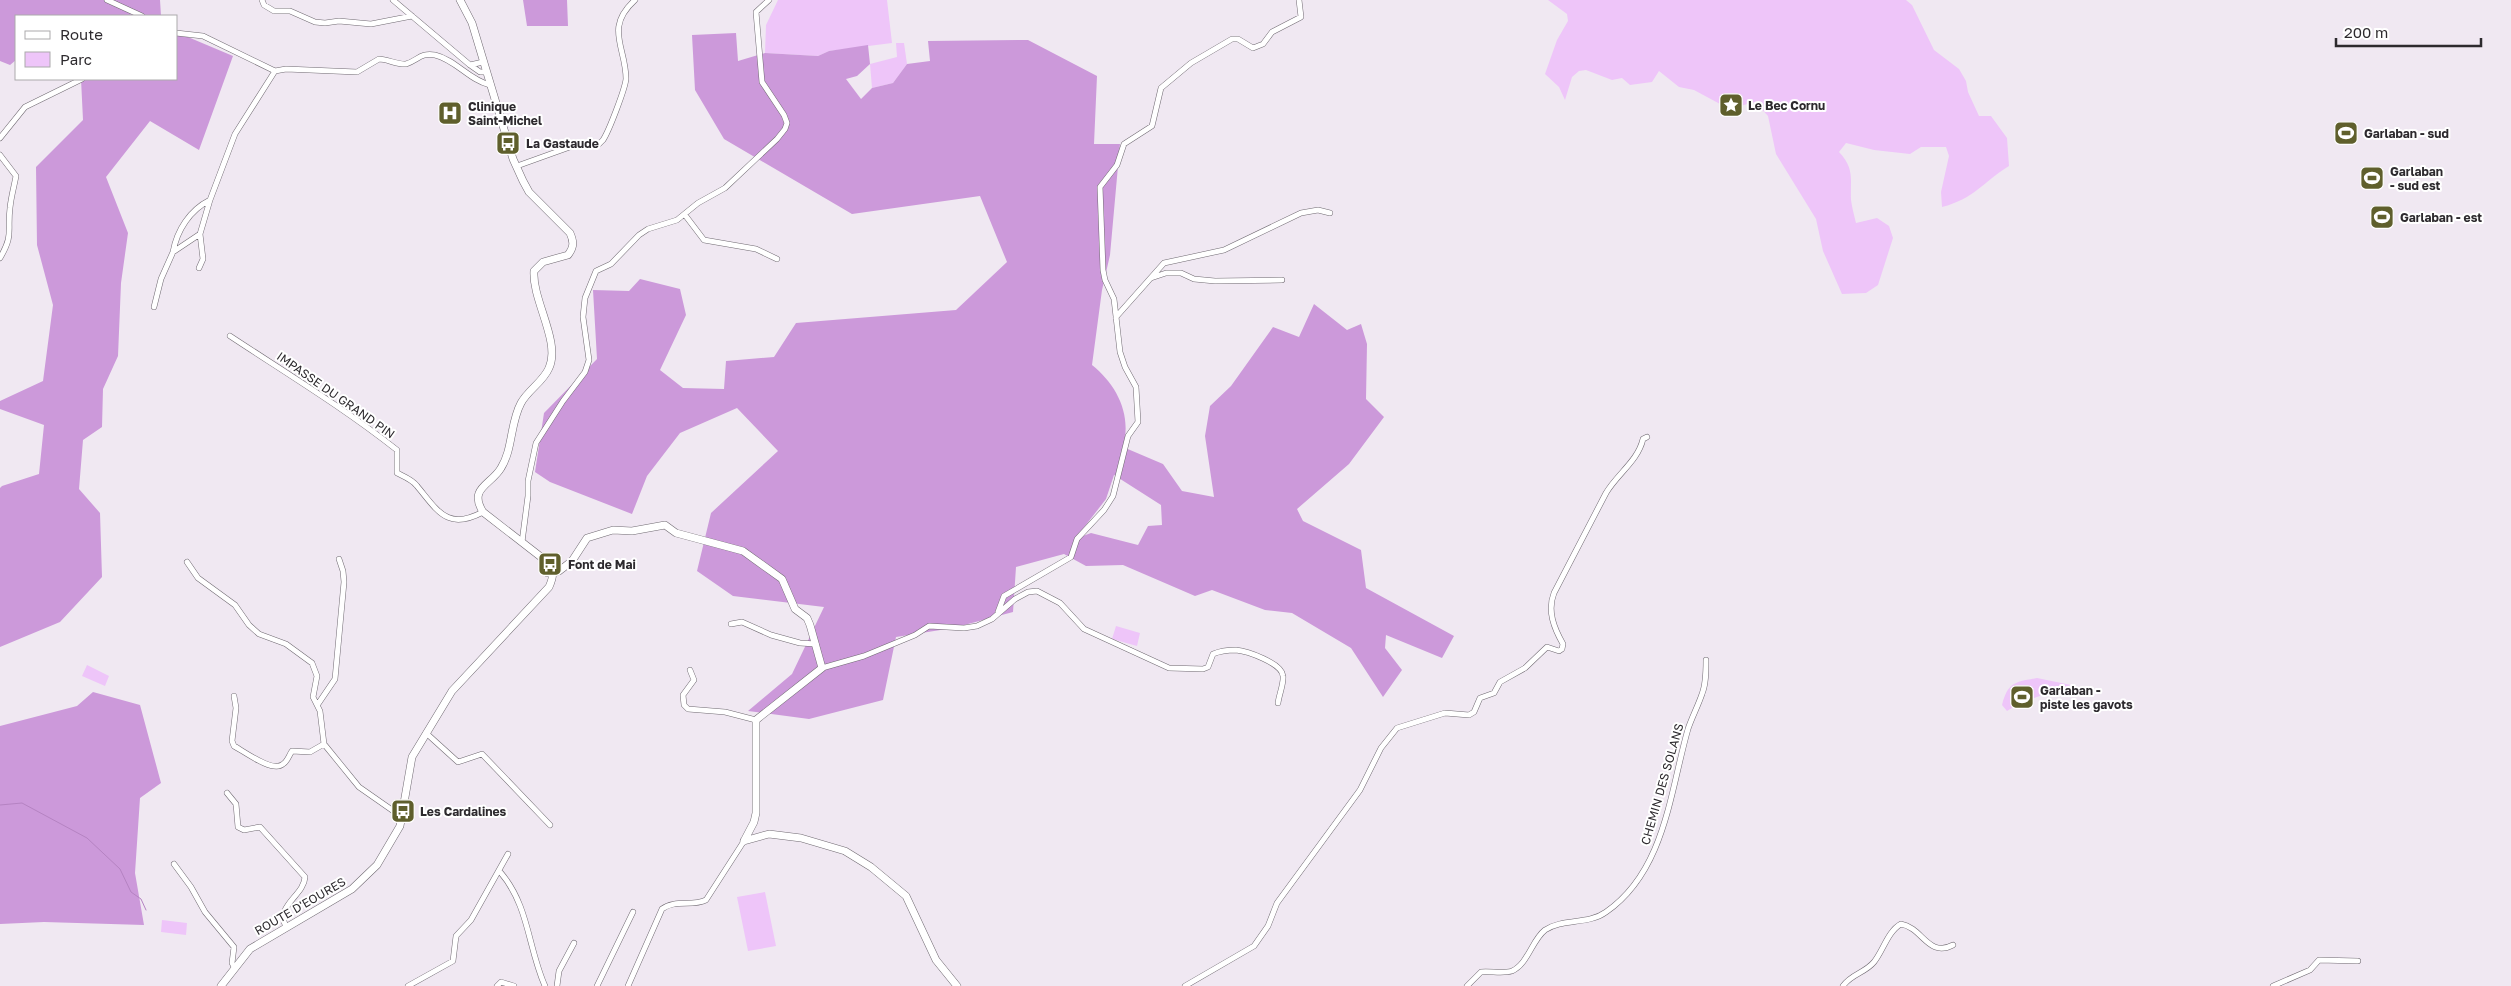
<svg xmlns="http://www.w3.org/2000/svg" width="2511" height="986" font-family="'Golos Text',sans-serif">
	<rect width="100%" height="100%" fill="#f0e8f2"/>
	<!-- green -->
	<path fill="#eec5f9" d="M778 0H887L892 43 829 51 818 56 765 53 766 25Z
		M1548 0H1906L1912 5 1934 50 1959 69 1966 81 1968 92 1979 116H1991L2007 138 2009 166C1983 182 1974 199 1942 207L1941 192 1949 156 1946 147H1921L1910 154 1874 150 1846 143 1839 152C1855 169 1850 179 1851 200 1852 207 1854 215 1856 223L1877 218 1889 226 1893 238 1878 285 1866 293 1842 294 1823 251 1816 219 1776 154 1768 116 1755 102 1740 106 1720 104 1694 90 1679 87 1659 71 1652 82 1630 85 1622 78 1612 80 1586 70 1579 71 1572 77 1565 100 1559 87 1545 74 1557 40 1568 21 1567 14Z
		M896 43H904L907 64 893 83 872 88 870 64 897 57Z
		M1116 626 1140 633 1137 646 1112 639Z
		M87 665 109 676 105 686 82 676Z
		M2037 678 2071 685 2020 703 2007 711 2002 705C2008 682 2015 682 2037 678Z
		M765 892 776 946 748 951 737 897Z
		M162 920 187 923 186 935 161 932Z"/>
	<!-- forest -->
	<path fill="#cc99da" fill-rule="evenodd" d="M0 0H160L161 16H16V60L10 65 0 61Z
		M523 0H567L568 26H527Z
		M176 32 233 56 199 150 150 121 106 177 128 233 121 283 118 356 103 389 102 427 83 440 79 489 100 513 102 577 60 622 0 647V488L2 486 39 474 44 425 0 409V401L43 381 53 305 37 245 36 167 83 120 81 79H176Z
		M736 33 738 61 765 53 818 56 829 51 868 45 870 64 857 76 846 79 861 99 872 88 893 83 907 64 930 61 928 41 1028 40 1097 76 1094 144H1120L1110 255 1102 290 1092 365C1117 385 1132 415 1123 447L1163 464 1182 491 1214 497 1205 436 1210 406 1231 386 1273 327 1299 337 1314 304 1347 330 1361 324 1367 344 1366 399 1384 417 1349 464 1297 509 1303 521 1361 550 1366 588 1454 636 1442 658 1386 635 1385 648 1402 670 1383 697 1351 648 1292 613 1265 610 1212 590 1195 596 1123 565 1086 566 1064 554 1016 567 1013 612 953 628 896 637 883 700 809 719 748 711 792 674 824 607 733 596 697 571 711 513 778 451 737 408 680 433 647 476 632 514 550 482 535 472 544 413 597 359 593 290 629 291 640 279 680 289 686 315 660 370 683 388 724 389 726 361 774 357 796 323 956 310 1007 262 980 196 852 214 724 139 695 90 692 35ZM1114 475 1161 505 1162 525 1148 526 1138 545 1091 533 1075 539 1106 499Z
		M93 692 140 705 161 783 140 798 135 873 144 925 44 922 0 924V726L77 706Z"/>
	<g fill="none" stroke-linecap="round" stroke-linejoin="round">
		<!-- stream -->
		<path stroke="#b583c2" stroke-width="1" d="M0 805 22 803 87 838 120 869 131 892 141 899 146 910"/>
		<!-- street casing -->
		<g stroke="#706a72" stroke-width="6">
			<path id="street" d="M107 0 142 16
				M262 0 264 5 274 11H290L315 22 325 23 339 21 371 24 412 16
				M393 0 470 65 480 72H486
				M176 33 203 36 275 71
				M470 65 483 62
				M0 138 25 107 82 79
				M0 155 16 176C14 187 11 197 10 208 7 232 14 234 0 258
				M517 166 570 147 599 144 603 140C609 131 625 89 626 79 626 47 604 28 635 0
				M685 215 704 240 756 249 777 259
				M200 234 173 252C177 230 190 210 210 200L235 134 275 71 286 69 357 72 379 59C387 59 398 65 406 64 417 61 421 52 435 55 456 60 469 80 490 85
				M199 268 203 259 200 234 210 200
				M1151 278 1166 273H1181L1194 279 1215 281 1282 280
				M154 307 161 279 173 252
				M1116 317 1164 263 1224 250 1301 213 1318 210 1330 213
				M230 336C286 373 344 408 397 450V473C403 476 413 480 417 486 438 511 447 531 483 512
				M522 542 528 496V481L536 443 563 401 585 372 589 360 583 317 585 298 596 271 611 264 639 235 648 229 677 220 698 203 725 188 777 139 785 129 787 123 784 115 762 82 756 12 769 0
				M187 562 198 578 235 605 249 625 259 634 286 644 312 663 317 676 313 697 320 711 324 744 359 787 402 817
				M998 612 1004 596 1071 557 1077 539 1104 510 1113 496 1128 436 1138 422 1136 387 1125 367 1120 352 1114 299 1105 280 1103 270 1100 187 1117 165 1124 144 1152 126 1161 88 1191 63 1232 39H1238L1253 48 1263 44 1272 32 1301 17 1299 0
				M731 624 742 622 771 635 800 643 816 644
				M822 668 864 656 915 635 929 626 964 628 977 626 992 619 1015 599 1028 592 1037 591 1060 603 1084 629 1169 668 1203 669 1208 667 1213 654C1220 651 1228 650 1236 650 1247 651 1282 663 1283 676 1284 683 1279 695 1278 703
				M690 670 694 680 683 695 684 705 688 709 725 712 756 720
				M234 696 236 708 232 741 234 746C245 752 273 773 283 764 288 761 289 755 292 751L310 752 324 744
				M318 704 335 679 344 582 343 571 339 559
				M426 733 458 762 482 754 550 825
				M227 793 236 804 238 827 244 830 260 827 305 877C304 896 275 905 286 927
				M174 864 191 887 205 912 234 947 232 963 234 967
				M501 873C529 906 528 948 545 986
				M408 986 453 961 456 936 471 920 508 854
				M497 986 501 982 514 986
				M557 986 559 971 574 943
				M597 986 633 912
				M628 986 662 909C675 899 692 907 706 900L744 841
				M1185 986 1254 946 1268 926 1277 903 1360 790 1381 748 1397 728 1445 713 1469 715 1474 712 1480 698 1494 693 1500 682 1525 668 1547 647 1559 651 1562 649 1563 644C1554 628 1547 611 1554 593L1606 493C1617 474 1638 461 1643 439L1647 437
				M1467 986 1481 972C1491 971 1503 974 1512 971 1528 964 1532 940 1545 930 1563 918 1588 925 1606 912 1665 871 1670 792 1688 729 1692 717 1698 706 1702 694 1706 684 1706 672 1706 660
				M1843 986C1851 974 1865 973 1874 962 1883 951 1888 931 1901 924 1923 928 1928 958 1953 945
				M2273 986 2310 970 2319 960 2358 961"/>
		</g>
		<!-- secondary casing -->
		<g stroke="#706a72" stroke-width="8">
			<path id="secondary" d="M548 573 559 571 572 561 587 538 613 530 632 531 665 525 676 533 743 551 782 579 795 609 807 618 810 625 822 668 756 720V813L754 822 744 841
				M744 841 769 834 801 838 845 851 871 867 906 896 936 960 957 986
				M221 986 250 949 352 889 377 865 400 826 412 757 452 691 549 587C553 578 554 573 550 564L483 512C468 488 491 485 501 468 513 449 510 423 521 403 528 390 543 382 549 368 561 342 532 300 534 271L543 262 568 255C574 247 574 242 570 233L529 192 523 181 513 159 472 23 460 0"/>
		</g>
		<!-- street -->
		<use href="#street" stroke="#fff" stroke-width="5"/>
		<!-- secondary -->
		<use href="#secondary" stroke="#fff" stroke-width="7"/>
	</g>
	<!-- icons -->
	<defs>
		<g id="sight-square" transform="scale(1.25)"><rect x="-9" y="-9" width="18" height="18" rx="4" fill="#5f5f2c" stroke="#fff"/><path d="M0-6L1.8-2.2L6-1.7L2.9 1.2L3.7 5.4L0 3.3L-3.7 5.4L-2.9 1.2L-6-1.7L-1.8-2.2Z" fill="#fff"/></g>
		<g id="hospital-square" transform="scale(1.25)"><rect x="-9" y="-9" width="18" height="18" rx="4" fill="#5f5f2c" stroke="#fff"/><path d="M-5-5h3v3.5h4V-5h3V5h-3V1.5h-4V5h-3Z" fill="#fff"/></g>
		<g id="stadium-square" transform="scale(1.25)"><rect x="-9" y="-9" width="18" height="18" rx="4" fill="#5f5f2c" stroke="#fff"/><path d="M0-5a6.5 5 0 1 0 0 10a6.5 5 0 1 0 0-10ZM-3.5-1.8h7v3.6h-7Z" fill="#fff"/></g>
		<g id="bus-square" transform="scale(1.25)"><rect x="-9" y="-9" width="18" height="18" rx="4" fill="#5f5f2c" stroke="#fff"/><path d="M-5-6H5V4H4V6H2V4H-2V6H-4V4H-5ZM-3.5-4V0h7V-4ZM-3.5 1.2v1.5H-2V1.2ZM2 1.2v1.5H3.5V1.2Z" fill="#fff"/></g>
	</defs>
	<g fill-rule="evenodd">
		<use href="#sight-square" x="1731" y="105"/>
		<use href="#hospital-square" x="450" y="113"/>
		<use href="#stadium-square" x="2346" y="133"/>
		<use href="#bus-square" x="508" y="143"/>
		<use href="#stadium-square" x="2372" y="178"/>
		<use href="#stadium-square" x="2382" y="217"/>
		<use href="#bus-square" x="550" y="564"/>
		<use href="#stadium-square" x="2022" y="697"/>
		<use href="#bus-square" x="403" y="811"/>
	</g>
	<g text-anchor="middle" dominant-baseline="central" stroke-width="4" stroke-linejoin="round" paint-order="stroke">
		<!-- poi labels -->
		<g font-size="12" font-weight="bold" fill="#2d2a2e" stroke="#fff" text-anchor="start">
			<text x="1748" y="105">Le Bec Cornu</text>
			<text x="468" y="106">Clinique<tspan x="468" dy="14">Saint-Michel</tspan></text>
			<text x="2364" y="133">Garlaban - sud</text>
			<text x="526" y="143">La Gastaude</text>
			<text x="2390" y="171">Garlaban<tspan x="2390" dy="14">- sud est</tspan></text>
			<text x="2400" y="217">Garlaban - est</text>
			<text x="568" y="564">Font de Mai</text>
			<text x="2040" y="690">Garlaban -<tspan x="2040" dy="14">piste les gavots</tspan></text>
			<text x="420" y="811">Les Cardalines</text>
		</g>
		<!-- street labels -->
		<g font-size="12" fill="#2d2a2e" stroke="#fff">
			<text transform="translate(336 395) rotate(35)">IMPASSE DU GRAND PIN</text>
			<text transform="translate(1662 784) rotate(-74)">CHEMIN DES SOLANS</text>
			<text transform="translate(300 906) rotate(-30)">ROUTE D'EOURES</text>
		</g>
	</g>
	<!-- legend -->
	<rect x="15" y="15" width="162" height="65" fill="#ffffff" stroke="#abaaab"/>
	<rect x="25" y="31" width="25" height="8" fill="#ffffff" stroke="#abaaab"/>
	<text x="60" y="40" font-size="15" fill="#2d2a2e">Route</text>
	<rect x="25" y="52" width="25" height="15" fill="#eec5f9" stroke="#abaaab"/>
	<text x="60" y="65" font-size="15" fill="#2d2a2e">Parc</text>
	<!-- scale -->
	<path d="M2336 38v8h145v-8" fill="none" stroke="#2d2a2e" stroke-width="2.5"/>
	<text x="2344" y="38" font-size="15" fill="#2d2a2e" stroke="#ffffff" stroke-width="4" paint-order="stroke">200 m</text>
</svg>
